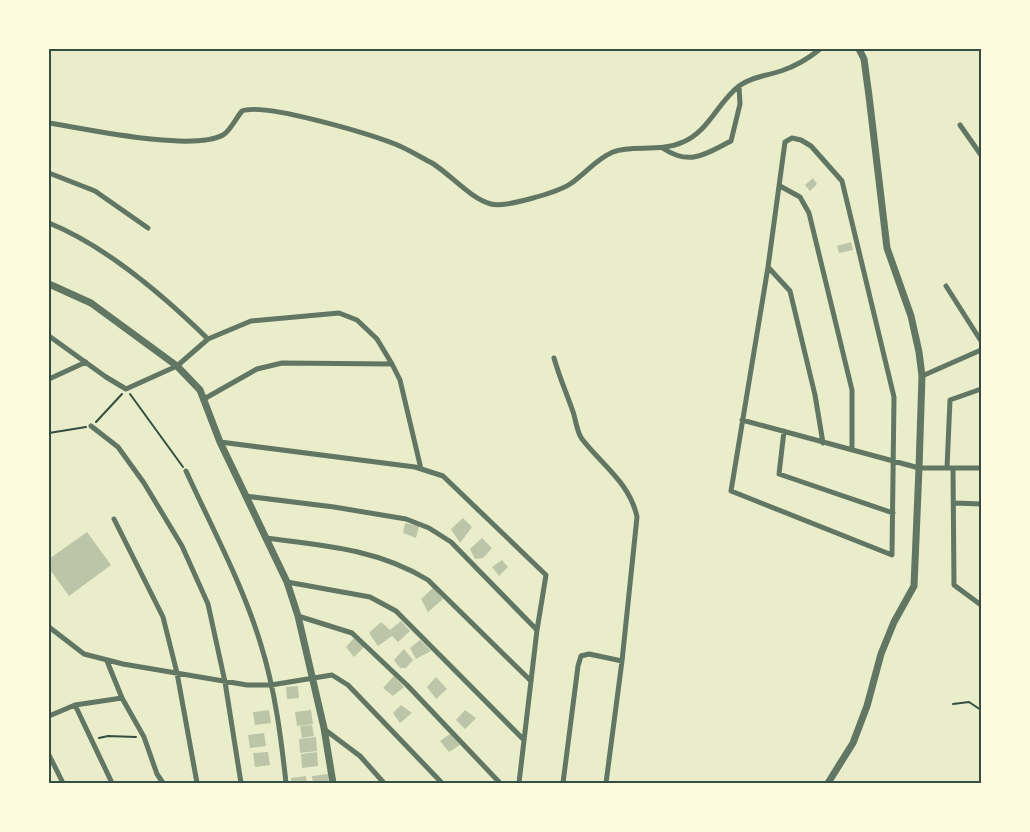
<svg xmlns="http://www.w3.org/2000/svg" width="1030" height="832" font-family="'Exo 2',sans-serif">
	<rect width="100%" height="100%" fill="#e9edc9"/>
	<!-- building -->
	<path fill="#bcc5a7" d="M813 178 817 184 810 191 805 185Z
		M851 242 853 250 839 253 837 246Z
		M463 518 472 527 460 543 451 529Z
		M405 523 419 526 416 538 403 533Z
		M87 532 111 565 69 596 49 568V559Z
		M482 538 492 548 483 558 475 559 470 549Z
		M502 560 508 567 499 576 492 567Z
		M433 588 443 599 428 612 421 599Z
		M401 621 410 631 398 642 392 636 378 646 369 633 381 622 390 630Z
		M354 638 364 647 354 657 346 647Z
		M420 640 431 651 416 659 410 648Z
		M404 649 413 660 406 668H400L394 660Z
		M394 676 404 687 393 696 383 688Z
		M436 677 447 689 436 699 427 687Z
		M298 686 299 698 287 699 286 687Z
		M401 705 412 713 400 723 393 713Z
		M269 710 271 723 255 725 253 712Z
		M311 710 313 724 297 726 295 712Z
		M465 710 476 718 465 729 456 720Z
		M312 725 314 736 302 738 300 726Z
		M264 733 266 746 250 748 248 735Z
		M450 734 460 745 449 752 440 741Z
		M316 737 317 751 300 753 299 739Z
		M268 752 270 765 255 767 253 753Z
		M317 752 318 766 302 768 301 754Z
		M328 774 329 783H313L312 776Z
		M306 776 307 783H292L291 778Z"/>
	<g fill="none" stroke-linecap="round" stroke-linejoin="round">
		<!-- path -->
		<path stroke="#344e41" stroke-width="2" d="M130 394 183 467
			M96 422 122 394
			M49 433 86 427
			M953 704 969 702 981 710
			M99 738 108 736 136 737"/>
		<!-- minor -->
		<path stroke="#617663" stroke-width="5" d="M49 123C86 129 192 152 223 135 230 131 236 118 242 111 264 102 369 134 395 144 408 149 420 157 432 163 450 174 471 199 491 204 505 208 558 192 570 184 585 174 596 159 613 152 633 144 659 153 683 142 708 132 718 102 739 86 751 77 766 76 781 71 796 66 808 59 820 49
			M960 125 981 155
			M792 138 801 140 811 146 842 181 894 397 892 555 731 491 768 267 785 142Z
			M664 149C691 166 705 154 731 141L740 104 739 86
			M49 173 95 191 148 228
			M780 186 800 197 809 213 852 390V450
			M49 223C106 246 164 296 208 339
			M768 267 790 291 815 395 823 443
			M946 286 981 341
			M49 336 106 377 126 389 177 366 208 339 251 321 339 313 357 320 377 339 392 364 400 380 421 469
			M554 358C559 376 566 392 572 409 576 418 576 431 582 439 602 465 630 483 637 517L622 661 606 783
			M922 376 981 350
			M49 379 86 362
			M204 399 257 369 282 363 392 364
			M742 420 919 468H981
			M91 426 118 447 144 483 182 546 208 604 225 682 241 783
			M784 431 779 474 893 513
			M220 442 415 467 443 476 546 575 537 630 519 783
			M947 468 950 400 981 389
			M953 469 954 585 981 605
			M186 471C212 528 243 585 261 645 275 690 281 737 286 783
			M245 496 334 507 406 519 429 528 451 542 537 630
			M955 503 981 504
			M114 519 163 617 177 673 197 783
			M265 538C322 545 378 549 428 580L531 681
			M287 582 370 597 396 611 524 740
			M298 616 352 633 407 685 500 783
			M49 627 84 654 123 664 247 685H271L332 675 348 685 442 783
			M107 661 122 698 144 737 157 774 163 783
			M75 705 112 783
			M49 716 75 705 122 698
			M324 729 360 756 384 783
			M49 755 63 783
			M563 783 578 666 581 656 589 654 622 661"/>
		<!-- tertiary -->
		<path stroke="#617663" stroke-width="7" d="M49 284 91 303 177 366 200 390 220 442 287 582 298 616 324 728 333 783
			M828 783 853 743 867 706 881 654 894 622 914 586 919 468 922 376 919 352 911 316 887 248 869 96 864 59 859 49"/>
	</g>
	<!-- border -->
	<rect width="1030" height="832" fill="none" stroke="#fefae0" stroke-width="100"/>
	<rect x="50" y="50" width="930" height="732" fill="none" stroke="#344e41" stroke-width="2"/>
</svg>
